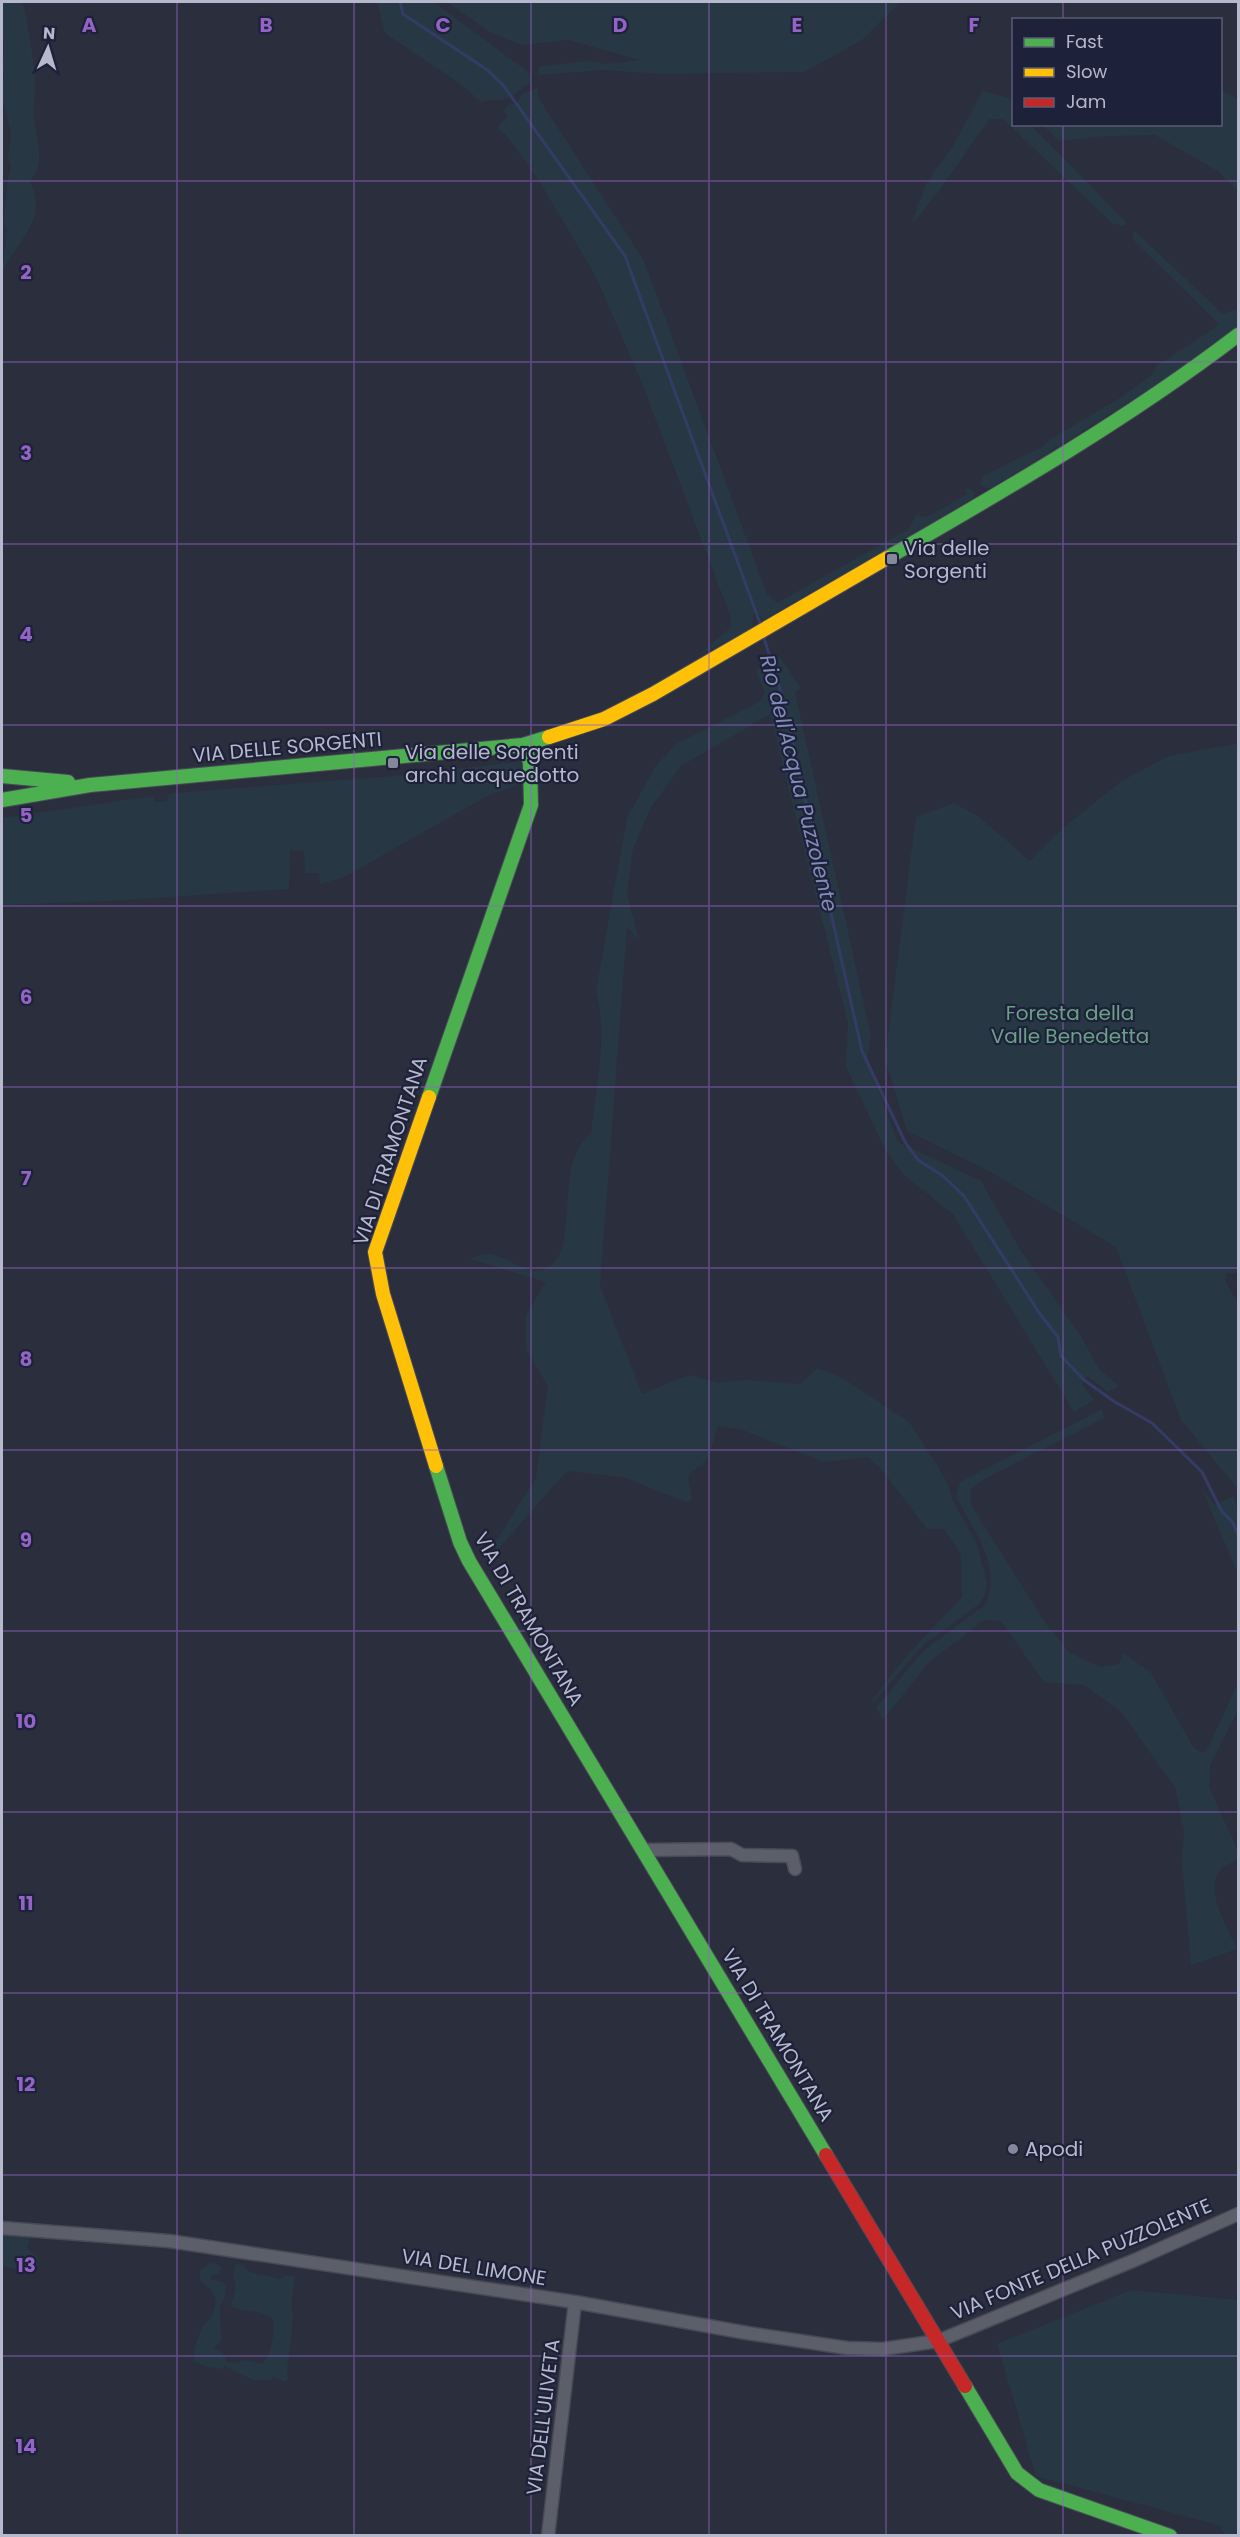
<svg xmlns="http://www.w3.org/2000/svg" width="1240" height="2537" font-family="Poppins,sans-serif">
	<rect width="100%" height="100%" fill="#2b2e3d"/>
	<!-- green -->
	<path fill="#273844" d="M2 2H21L24 7C28 30 33 54 35 77 35 91 33 106 34 119 37 140 46 164 30 181 50 226 13 240 2 275L7 232 4 222 7 184 11 167 8 159 11 134 4 104 2 103V79H5L2 74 4 44 2 42Z
		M377 2H434L531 74V82C518 91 506 105 490 99L482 103 462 85 385 33Z
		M447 2H900L862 40 804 72 662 74 603 70 539 75 538 67 586 61 607 64 640 60 568 40 522 45 490 32Z
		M537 88 538 97 644 261 767 594 777 603 909 529 916 515 927 517 967 494 965 488 976 492 972 499 763 620 756 611 753 615 752 628 697 656 731 627 730 615 640 378 595 275 538 179 507 136 497 128 507 116 504 111 509 104H516L521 95Z
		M1221 90 1238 99V191L1219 172 1155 135 1106 136 1059 141 1043 125 1220 124Z
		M983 91 1009 98 1013 107 1014 124 1031 125 1126 222 1124 226 1112 223 1003 119H989L939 191 911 225 926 184 954 144Z
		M1135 231 1223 314 1238 309V327L1151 388 991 488H987L980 484 983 476 1042 447 1054 437 1117 400 1152 375 1156 366 1216 327 1218 323 1135 242 1133 236Z
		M779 656 801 688 795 692 871 1036 867 1060 898 1142 981 1181 1021 1251 1080 1335 1099 1369 1119 1386 1108 1392 1087 1376 1082 1384 1094 1400 1074 1412 953 1214 906 1177 887 1153 846 1067 848 1023 770 714 681 766 650 809 633 849 627 894 639 940 627 927 600 1286 642 1394 689 1375 718 1383 745 1380 800 1384 818 1368 842 1378 909 1422 937 1465 949 1487 952 1499 977 1544 987 1583 984 1597 979 1604 922 1646 873 1703 872 1701C899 1661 929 1632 962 1597L961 1554 944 1529H927L882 1470 868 1457 824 1462 740 1429 718 1426 708 1459 690 1473 688 1480 692 1499 686 1502 623 1477 567 1471 498 1549 492 1547 536 1478 548 1386 526 1350V1315L546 1282 470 1259C475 1257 483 1254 488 1254 507 1255 531 1280 550 1266 581 1243 552 1163 591 1134 596 1088 608 1035 596 991L627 818 655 767 676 744 759 702 765 693 756 671Z
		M1233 744 1238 745V1273H1227L1225 1281 1238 1303V1489L1181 1420 1116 1247 989 1171 907 1131 885 1059 916 817 954 803 978 816 1030 861 1063 828 1123 780 1169 756Z
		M517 762 524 764 525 782 489 795 344 877 320 884 319 873H305L304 851 290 850 289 889 107 901 2 905V818L153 796 155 802H166L169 794 175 793 394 776Z
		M1102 1409 1104 1418 983 1480 970 1490 971 1505 1044 1621 1070 1653 1101 1667 1119 1664 1124 1653 1151 1673 1194 1748 1203 1753 1210 1744 1238 1682V1710L1210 1765 1209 1787 1238 1851V1859C1233 1862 1226 1865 1222 1869 1202 1887 1228 1929 1237 1949L1191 1965 1182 1860 1184 1831 1175 1787 1121 1712 1084 1685 1044 1682 1001 1621 984 1620 929 1662 883 1720 876 1708 922 1652 985 1605C1004 1566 972 1530 956 1496L960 1482Z
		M1202 1489 1215 1505 1233 1496 1238 1509V1574Z
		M2 2230 31 2236 27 2248 38 2257 37 2270 29 2272 2 2266Z
		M210 2262 217 2264 221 2267 219 2274 212 2275 211 2280 222 2281 226 2286 224 2300 220 2306 221 2341 213 2349 221 2351 227 2358 226 2362 235 2363 244 2360 262 2364C272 2353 275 2334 273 2319 261 2308 245 2314 231 2306L236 2286 233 2275 235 2264 243 2265 249 2272 281 2279 286 2275 295 2276 291 2306 293 2315 291 2341 287 2369 288 2379 285 2382 274 2377 270 2380H253L225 2366 223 2369C181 2365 194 2354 202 2326 213 2319 221 2302 211 2290 207 2285 203 2286 200 2280V2271Z
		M1131 2290 1238 2300V2535H1226L1218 2525 1036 2476 997 2344Z"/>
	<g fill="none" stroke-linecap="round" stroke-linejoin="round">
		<!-- stream -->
		<path stroke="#343c66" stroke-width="3" d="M400 2 403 14 486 69 503 85 625 256 760 623
			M764 638 782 696 862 1051 905 1142 918 1160 943 1176 964 1196 1040 1314 1058 1337 1061 1356 1084 1380 1115 1402 1152 1423 1202 1472 1221 1510 1233 1523 1238 1534"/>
		<!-- street casing -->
		<g stroke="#484a56" stroke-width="15">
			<path id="street" d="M644 1850 731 1849 742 1855 792 1856 795 1869
				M2 2228 169 2241 575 2302 747 2333 847 2348 883 2349 938 2341 1135 2260 1238 2214
				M548 2536 575 2302"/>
		</g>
		<!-- fast casing -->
		<g stroke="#484a56" stroke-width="16">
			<path id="fast" d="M887 558C1007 489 1128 419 1238 335
				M2 776 68 782
				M2 800 90 785 523 745 549 737
				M429 1097 531 805 530 762 523 745
				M436 1466 460 1542 469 1561 826 2155
				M965 2386 1017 2473 1039 2490 1170 2536"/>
		</g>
		<!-- slow casing -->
		<g stroke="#484a56" stroke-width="16">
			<path id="slow" d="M549 737 604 719 653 694 887 558
				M429 1097 375 1252 383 1294 436 1466"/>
		</g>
		<!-- jam casing -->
		<g stroke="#484a56" stroke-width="16">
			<path id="jam" d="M826 2155 965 2386"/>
		</g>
		<!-- street -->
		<use href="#street" stroke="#5c5e6a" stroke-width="12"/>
		<!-- fast -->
		<use href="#fast" stroke="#4caf50" stroke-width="14"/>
		<!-- slow -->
		<use href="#slow" stroke="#ffc107" stroke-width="14"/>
		<!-- jam -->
		<use href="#jam" stroke="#c62828" stroke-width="14"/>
	</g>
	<!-- grid -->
	<path fill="none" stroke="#9364c5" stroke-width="1.5" stroke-opacity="0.55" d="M177 2V2536M354 2V2536M531 2V2536M709 2V2536M886 2V2536M1063 2V20M1063 124V2536M2 181H1238M2 362H1238M2 544H1238M2 725H1238M2 906H1238M2 1087H1238M2 1268H1238M2 1450H1238M2 1631H1238M2 1812H1238M2 1993H1238M2 2175H1238M2 2356H1238"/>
	<!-- markers -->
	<g fill="#85889b" stroke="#1d2139" stroke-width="2">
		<rect x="886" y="553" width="12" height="12" rx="3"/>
		<rect x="387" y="757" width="12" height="12" rx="3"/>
		<circle cx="1013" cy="2149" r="6"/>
	</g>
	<g text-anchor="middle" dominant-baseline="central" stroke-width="4.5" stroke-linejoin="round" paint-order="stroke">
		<!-- poi labels -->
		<g font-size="20" fill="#b6b9cd" stroke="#1d2139" text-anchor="start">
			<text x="904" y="548">Via delle<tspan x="904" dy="23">Sorgenti</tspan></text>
			<text x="405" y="752">Via delle Sorgenti<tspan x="405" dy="23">archi acquedotto</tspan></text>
			<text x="1025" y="2149">Apodi</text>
		</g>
		<!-- street labels -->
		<g font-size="20" fill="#b6b9cd" stroke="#1d2139">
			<text transform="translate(287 747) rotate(-5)">VIA DELLE SORGENTI</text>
			<text transform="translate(390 1151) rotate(-72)">VIA DI TRAMONTANA</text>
			<text transform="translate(529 1619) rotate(60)">VIA DI TRAMONTANA</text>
			<text transform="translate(778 2035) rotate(59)">VIA DI TRAMONTANA</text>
			<text transform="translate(1081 2259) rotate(-23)">VIA FONTE DELLA PUZZOLENTE</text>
			<text transform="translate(474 2267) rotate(9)">VIA DEL LIMONE</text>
			<text transform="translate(543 2417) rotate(-83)">VIA DELL'ULIVETA</text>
		</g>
		<!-- park labels -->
		<g font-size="20" fill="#6ba086" stroke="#1d2139">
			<text x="1070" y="1013">Foresta della<tspan x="1070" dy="23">Valle Benedetta</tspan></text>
		</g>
		<!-- water labels -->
		<g font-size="21" font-style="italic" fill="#838bbb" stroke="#1d2139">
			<text transform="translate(799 783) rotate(76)">Rio dell'Acqua Puzzolente</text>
		</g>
	</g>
	<g font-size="20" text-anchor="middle" font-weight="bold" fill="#9364c5" stroke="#1d2139" stroke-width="4.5" stroke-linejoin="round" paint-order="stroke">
		<text x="89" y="32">A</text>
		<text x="266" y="32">B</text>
		<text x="443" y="32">C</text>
		<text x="620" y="32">D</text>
		<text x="797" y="32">E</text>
		<text x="974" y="32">F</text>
		<text x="26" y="279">2</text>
		<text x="26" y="460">3</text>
		<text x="26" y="641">4</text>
		<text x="26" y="822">5</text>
		<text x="26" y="1004">6</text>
		<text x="26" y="1185">7</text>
		<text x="26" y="1366">8</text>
		<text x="26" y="1547">9</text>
		<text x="26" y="1728">10</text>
		<text x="26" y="1910">11</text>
		<text x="26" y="2091">12</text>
		<text x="26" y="2272">13</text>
		<text x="26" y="2453">14</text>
	</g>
	<!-- border -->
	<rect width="1240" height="2537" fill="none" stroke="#b6b9cd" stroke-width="6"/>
	<!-- legend -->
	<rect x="1012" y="18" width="210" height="108" fill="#1d2139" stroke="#5a5e74" stroke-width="1.5"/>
	<rect x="1024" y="38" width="30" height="9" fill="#4caf50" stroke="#5a5e74" stroke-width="1.5"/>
	<text x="1066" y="48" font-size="18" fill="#b6b9cd">Fast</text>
	<rect x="1024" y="68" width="30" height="9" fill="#ffc107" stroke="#5a5e74" stroke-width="1.5"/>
	<text x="1066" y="78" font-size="18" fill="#b6b9cd">Slow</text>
	<rect x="1024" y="98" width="30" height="9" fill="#c62828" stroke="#5a5e74" stroke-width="1.5"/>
	<text x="1066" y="108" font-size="18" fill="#b6b9cd">Jam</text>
	<!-- north arrow -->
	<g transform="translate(48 48) rotate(4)" stroke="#1d2139" stroke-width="4.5" paint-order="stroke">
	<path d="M0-4.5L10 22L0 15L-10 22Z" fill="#b6b9cd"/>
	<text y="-9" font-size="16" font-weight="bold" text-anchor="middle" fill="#b6b9cd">N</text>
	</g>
</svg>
